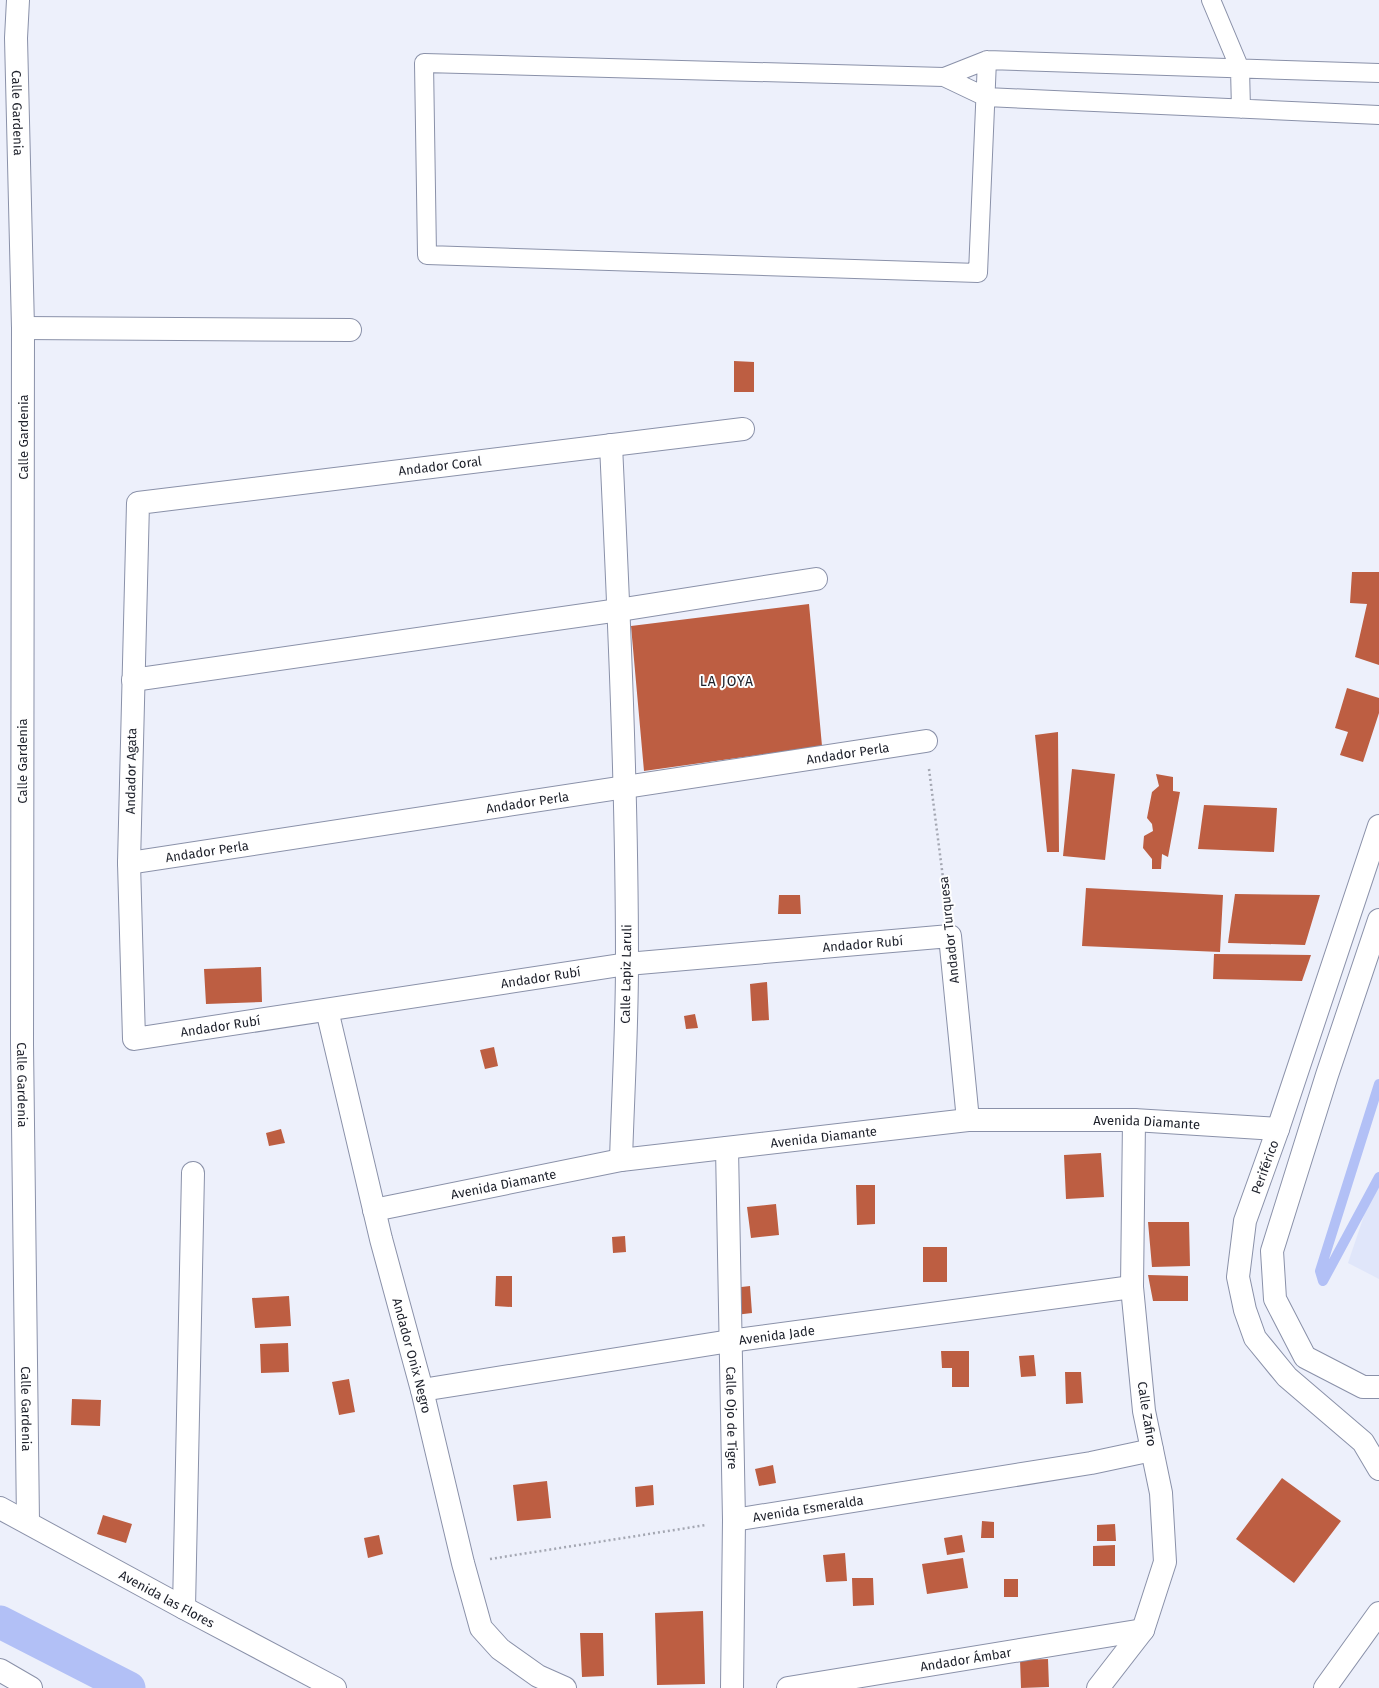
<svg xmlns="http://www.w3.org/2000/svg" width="1379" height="1688" font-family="'Fira Sans',sans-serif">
	<rect width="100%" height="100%" fill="#edf0fb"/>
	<!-- built -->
	<path fill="#e0e6fa" d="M1379 1171V1279L1348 1263Z"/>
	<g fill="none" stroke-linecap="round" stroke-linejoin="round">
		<!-- stream -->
		<path stroke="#b2c0f6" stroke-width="10" d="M1379 1084 1320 1271 1323 1281 1379 1177"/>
		<!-- canal -->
		<path stroke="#b2c0f6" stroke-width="33" d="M0 1622 129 1688"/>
	</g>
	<!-- building -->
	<path fill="#bd5e42" d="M734 361 754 362V392H734Z
		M1352 572H1379V665L1355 657 1367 604 1350 603Z
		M809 604 822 746 644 771 631 626Z
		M1347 688 1379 698V713L1363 762 1340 755 1348 732 1335 728Z
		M1058 732 1059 852H1047L1035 735Z
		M1072 769 1115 774 1105 860 1063 856Z
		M1156 774 1173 777V791L1180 792 1168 857 1162 854 1161 869H1152V859L1143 848 1144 836 1153 831 1152 824 1147 818 1152 792 1159 786Z
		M1204 805 1277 808 1274 852 1198 849Z
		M1086 888 1223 895 1220 952 1082 946Z
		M1235 894 1320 895 1305 945 1228 943Z
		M779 895H800L801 914H778Z
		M1214 954 1311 955 1302 981 1213 979Z
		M261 967 262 1002 206 1004 204 969Z
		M767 982 769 1020 752 1021 750 984Z
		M695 1014 698 1028 686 1029 684 1016Z
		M494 1047 498 1066 485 1069 480 1050Z
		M281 1129 285 1143 269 1146 266 1133Z
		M1101 1153 1104 1197 1066 1199 1064 1155Z
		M856 1185H875V1224L857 1225Z
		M776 1204 779 1235 751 1238 747 1207Z
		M1148 1222H1189L1190 1266 1152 1267Z
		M625 1236 626 1252 613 1253 612 1237Z
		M923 1247H947V1282H923Z
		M1148 1275 1188 1276V1301H1153Z
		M496 1276H512V1307L495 1306Z
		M750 1286 752 1313 735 1315 733 1288Z
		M289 1296 291 1326 255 1328 252 1298Z
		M288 1343 289 1372 261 1373 260 1344Z
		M941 1351H969V1387H952V1368H942Z
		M1034 1355 1036 1376 1021 1377 1019 1356Z
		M1065 1372H1081L1083 1403 1066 1404Z
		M349 1379 355 1412 339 1415 332 1382Z
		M72 1399 101 1400 100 1426 71 1425Z
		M773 1465 776 1483 759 1486 755 1469Z
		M1282 1478 1341 1521 1294 1583 1236 1539Z
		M547 1481 551 1518 517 1521 513 1485Z
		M653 1485 654 1505 636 1507 635 1487Z
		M103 1515 132 1524 126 1543 97 1534Z
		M982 1521 994 1522V1538H981Z
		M1115 1524 1116 1541H1097V1525Z
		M379 1535 383 1554 368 1558 364 1538Z
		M962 1535 965 1552 947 1555 944 1538Z
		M1115 1545V1566H1093V1546Z
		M845 1553 847 1581 826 1582 823 1555Z
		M963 1558 968 1588 927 1594 922 1564Z
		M852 1578H873L874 1605 853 1606Z
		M1004 1579H1018V1597H1004Z
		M703 1611 705 1684 657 1685 655 1613Z
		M580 1633H603L604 1676 582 1677Z
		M1048 1659 1049 1687 1021 1688 1020 1660Z"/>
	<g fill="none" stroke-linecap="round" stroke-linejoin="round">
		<!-- service casing -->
		<g stroke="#8a91a9" stroke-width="20">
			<path id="service" d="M1211 0 1240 69 1241 109
				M987 60 978 273 427 255 424 63 944 77 987 60 1379 73
				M944 77 986 97 1379 115"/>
		</g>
		<!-- minor casing -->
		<g stroke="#8a91a9" stroke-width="24">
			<g id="minor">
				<path id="s1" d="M18 0 16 38 23 328 22 1044 28 1522"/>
				<path d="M23 328 350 330"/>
				<path id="s2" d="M743 429 138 503 129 863 134 1039 627 964 950 936 968 1120"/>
				<path d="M611 445C619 617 627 790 627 963 627 1029 623 1095 621 1160"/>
				<path d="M133 680 619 610 816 579"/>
				<path id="s3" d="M129 863 926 741"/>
				<path id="s4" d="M327 1010 381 1239 422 1390 463 1563 481 1628 500 1649 538 1676 565 1688"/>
				<path id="s5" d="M727 1148 734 1520 732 1688"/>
				<path id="s6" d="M374 1210 621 1160 968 1120H1134L1278 1129"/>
				<path id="s7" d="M422 1390 730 1341 1132 1287"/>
				<path id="s8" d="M0 1508 184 1608 335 1688"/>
				<path id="s9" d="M734 1520 1091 1463 1152 1450"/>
				<path d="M184 1608 193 1173"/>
				<path d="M0 1670 31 1688"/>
				<path id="s10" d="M788 1688 1143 1630"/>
				<path d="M1098 1688 1143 1630 1165 1562 1161 1493 1144 1411 1132 1287 1134 1120"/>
			</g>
		</g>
		<!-- secondary casing -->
		<g stroke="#8a91a9" stroke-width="24">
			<path id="secondary" d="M1379 826 1278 1129 1245 1221 1238 1277 1245 1310 1255 1338 1287 1377 1363 1442 1379 1469
				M1379 920 1327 1075 1272 1251 1275 1299 1305 1357 1363 1387H1379"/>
		</g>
		<!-- primary casing -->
		<g stroke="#8a91a9" stroke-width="24">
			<path id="primary" d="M1325 1688 1379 1613"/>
		</g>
		<!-- path -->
		<path stroke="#a4a7b2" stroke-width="2.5" stroke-dasharray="2 3" stroke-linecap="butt" d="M929 769 947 909
			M490 1559 706 1525"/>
		<!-- service -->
		<use href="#service" stroke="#fff" stroke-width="18"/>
		<!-- minor -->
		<use href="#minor" stroke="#fff" stroke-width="22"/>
		<!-- secondary -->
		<use href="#secondary" stroke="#fff" stroke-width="22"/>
		<!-- primary -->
		<use href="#primary" stroke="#fff" stroke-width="22"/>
	</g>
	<g text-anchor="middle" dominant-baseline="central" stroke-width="4" stroke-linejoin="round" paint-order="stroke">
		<!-- street labels -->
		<g font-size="13" fill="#1c1f29" stroke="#fefefe">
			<text stroke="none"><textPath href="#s1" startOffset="113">Calle Gardenia</textPath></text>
			<text transform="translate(23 437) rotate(-90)">Calle Gardenia</text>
			<text transform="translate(440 466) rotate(-7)">Andador Coral</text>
			<text stroke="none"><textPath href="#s3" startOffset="727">Andador Perla</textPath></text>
			<text transform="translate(22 761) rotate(-90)">Calle Gardenia</text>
			<text transform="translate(131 771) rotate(-89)">Andador Agata</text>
			<text stroke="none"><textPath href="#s3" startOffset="403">Andador Perla</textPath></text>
			<text stroke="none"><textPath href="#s3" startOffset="79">Andador Perla</textPath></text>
			<text transform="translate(949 930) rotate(-96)">Andador Turquesa</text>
			<text stroke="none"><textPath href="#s2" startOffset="1881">Andador Rubí</textPath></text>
			<text transform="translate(626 974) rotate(-89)">Calle Lapiz Laruli</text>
			<text stroke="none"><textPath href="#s2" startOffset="1557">Andador Rubí</textPath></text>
			<text stroke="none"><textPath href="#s2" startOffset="1233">Andador Rubí</textPath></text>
			<text stroke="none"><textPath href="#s1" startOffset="1085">Calle Gardenia</textPath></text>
			<text stroke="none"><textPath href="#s6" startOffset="780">Avenida Diamante</textPath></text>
			<text stroke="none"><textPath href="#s6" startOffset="456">Avenida Diamante</textPath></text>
			<text transform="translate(1265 1167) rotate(-70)">Periférico</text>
			<text stroke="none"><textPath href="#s6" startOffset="132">Avenida Diamante</textPath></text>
			<text stroke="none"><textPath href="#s7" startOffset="359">Avenida Jade</textPath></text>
			<text stroke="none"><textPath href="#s4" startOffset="356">Andador Onix Negro</textPath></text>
			<text stroke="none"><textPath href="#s1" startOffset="1409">Calle Gardenia</textPath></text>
			<text transform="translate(1147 1414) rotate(81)">Calle Zafiro</text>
			<text stroke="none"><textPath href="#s5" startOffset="270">Calle Ojo de Tigre</textPath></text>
			<text stroke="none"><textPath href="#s9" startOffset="75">Avenida Esmeralda</textPath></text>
			<text stroke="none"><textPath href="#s8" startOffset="190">Avenida las Flores</textPath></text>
			<text stroke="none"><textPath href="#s10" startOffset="180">Andador Ámbar</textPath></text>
		</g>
		<!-- neighbourhood labels -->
		<g font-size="14" letter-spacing="1" fill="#1c1f29" stroke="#fefefe">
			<text x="727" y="681">LA JOYA</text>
		</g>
	</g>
</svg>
